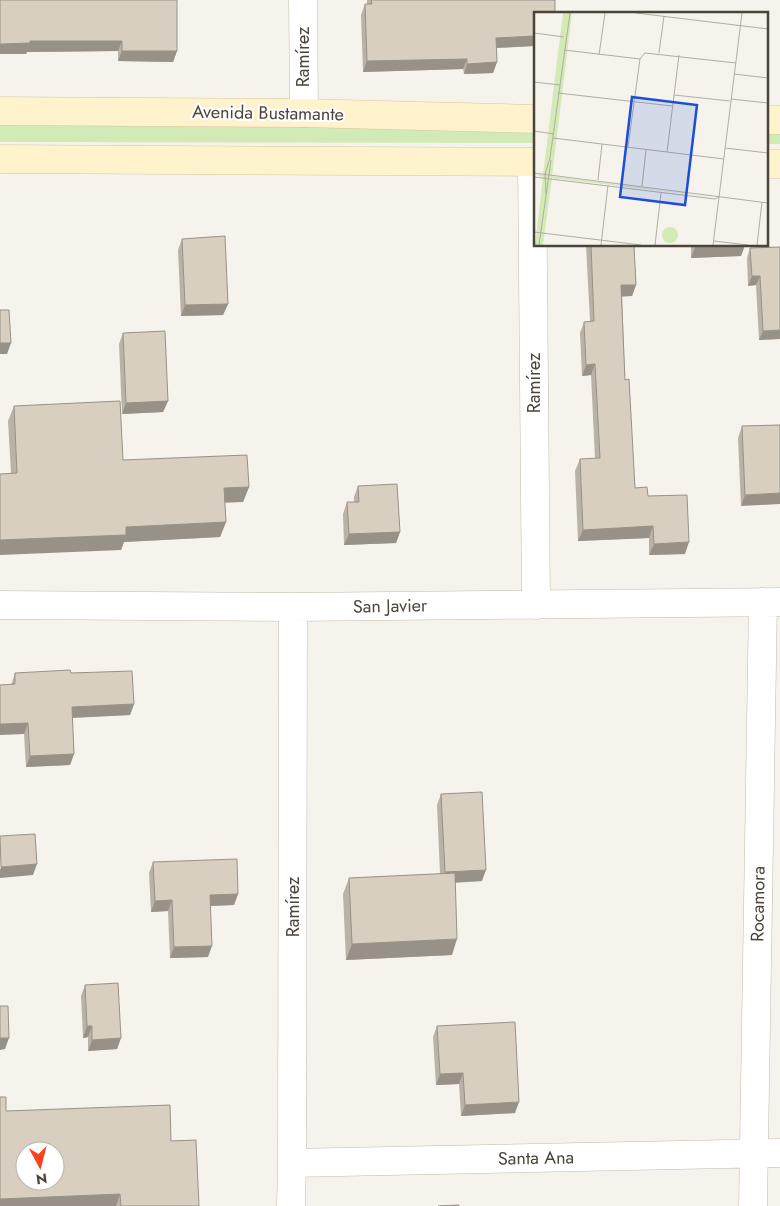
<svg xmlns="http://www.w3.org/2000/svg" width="780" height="1206" font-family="Jost,sans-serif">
	<rect width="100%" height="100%" fill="#f6f3ec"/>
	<!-- green -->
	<path fill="#d2eab5" d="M535 119V143L0 142V122Z
		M766 121H780V144H766Z"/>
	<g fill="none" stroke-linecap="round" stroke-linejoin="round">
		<!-- street casing -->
		<g stroke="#c2bbae" stroke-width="29">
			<path id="street" d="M303 0 304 113
				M532 162 536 605
				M0 605 293 607 780 602
				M292 1163 780 1153
				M291 1206 292 1163 293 607
				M753 1206 763 602"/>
		</g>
		<!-- secondary casing -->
		<g stroke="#d6c79b" stroke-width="29">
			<path id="secondary" d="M0 111 304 113 535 119
				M766 120H780
				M0 159 535 162
				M766 164H780"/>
		</g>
		<!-- street -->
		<use href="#street" stroke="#fff" stroke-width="28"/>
		<!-- secondary -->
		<use href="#secondary" stroke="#fff3cd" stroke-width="28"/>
	</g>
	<!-- wall -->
	<path fill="#bab2a6" d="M0 0 177 51 173 62 118 61V51L27 52 26 54H0Z
		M367 0H555L535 46 496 48 497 62 493 73 464 74 463 69 363 72 361 15 365 4H367Z
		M182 239 228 304 223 315 181 316 178 250Z
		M586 245H634L636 285 632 296H622L625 380 635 488 648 496 685 554 649 555V538L578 541 575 471 580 459H595L591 375 582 376 580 333 584 322 590 321Z
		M691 245H745L741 256 691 258Z
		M780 247V339L759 340 756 285 748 286 747 258 750 248Z
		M123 333 168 401 163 412 122 414 119 344Z
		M14 406 123 460 249 487 243 502H225L226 522 220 537 124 542 121 550 11 473 8 421Z
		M780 425 741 506 738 438 742 426Z
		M358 486 400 532 396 543 344 545 343 514 347 502H354V497Z
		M15 673H71L134 704 130 715 72 718 74 754 70 765 26 767 24 734 11 685Z
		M441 794 482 881 455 883 452 955 346 960 343 894 349 878 440 874 437 805Z
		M153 862 238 894 234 905 210 906 208 957 170 958 168 911 151 912 149 873Z
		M85 985 121 1038 117 1049 88 1051V1037L83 1038 81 996Z
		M437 1026 515 1113 461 1116 459 1084 436 1085 433 1037Z
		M6 1111 171 1141 199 1206H0Z"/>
	<!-- shaded-wall -->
	<path fill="#979187" d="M535 36V46L492 48 496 38Z
		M30 41H122L118 51 27 52 26 54H0V44Z
		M122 51H177L173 62 118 61Z
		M467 59 463 69 363 72 367 61Z
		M497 62 493 73 464 74 467 64Z
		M735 245H745L741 256 691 258 695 247Z
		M752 276H760L756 285 748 286Z
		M621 285H636L632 296 617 297Z
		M228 304 223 315 181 316 185 305Z
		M780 330V339L759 340 763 331Z
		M0 343H11L7 354H0Z
		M595 364 591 375 582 376 586 365Z
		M168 401 163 412 122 414 126 403Z
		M249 487 243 502 219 503 224 488Z
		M780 493V504L741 506 745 495Z
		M226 522 220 537 124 542 121 550 0 555V540L126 527Z
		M653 526 649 538 578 541 583 530Z
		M400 532 396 543 344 545 349 534Z
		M689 542 685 554 649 555 654 544Z
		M134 704 130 715 68 718 72 707Z
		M28 723 24 734 0 735V724Z
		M74 754 70 765 26 767 30 756Z
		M37 864 33 875 0 878V870L1 867Z
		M486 870 482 881 441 883 445 872Z
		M238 894 234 905 206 906 210 895Z
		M172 900 168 911 151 912 155 901Z
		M457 939 452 955 346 960 352 944Z
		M212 946 208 957 170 958 174 947Z
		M87 1026H92L88 1037 83 1038Z
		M0 1038H9L5 1049 0 1050Z
		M121 1038 117 1049 88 1051 92 1040Z
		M463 1073 459 1084 436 1085 440 1074Z
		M519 1102 515 1113 461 1116 465 1105Z
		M120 1194 116 1206H0V1199Z"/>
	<!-- building -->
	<path fill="#d8cfc1" stroke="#979187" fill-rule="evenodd" d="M0 0H177V51H122V41H30V43L0 44Z
		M371 0H555V14H535V36L496 38 497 62 467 64V59L367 61 365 4H372Z
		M225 236 228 304 185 305 182 239Z
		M591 245H634L636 285H621L625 380 629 379 635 488 647 487 648 496 687 495 689 542 654 544 653 526 583 530 580 459 600 458 595 364 586 365 584 322 594 321Z
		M695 245H735L695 247Z
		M780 247V330L763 331 760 276H752L750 248Z
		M0 310H9L11 343H0Z
		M165 331 168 401 126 403 123 333Z
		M120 401 123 460 247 455 249 487 224 488 226 522 126 527V535L0 540V474L17 473 14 406Z
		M780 425V493L745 495 742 426Z
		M397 484 400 532 349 534 347 502H359L358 486Z
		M70 670 71 673 132 671 134 704 72 707 74 754 30 756 28 723 0 724V685L15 684V673Z
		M482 792 486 870 445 872 441 794Z
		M35 834 37 864 1 867 0 836Z
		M237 859 238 894 210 895 212 946 174 947 172 900 155 901 153 862Z
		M455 873 457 939 352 944 349 878Z
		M118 983 121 1038 92 1040V1026H87L85 985Z
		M0 1006H8L9 1038H0Z
		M515 1022 519 1102 465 1105 463 1073 440 1074 437 1026Z
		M0 1097H6V1111L170 1105 171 1141 196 1140 199 1206H121L120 1194 0 1199ZM25 1151H55V1181H25Z
		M459 1205V1206H438Z"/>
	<g text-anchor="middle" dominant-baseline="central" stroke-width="4" stroke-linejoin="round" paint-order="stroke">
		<!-- street labels -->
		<g font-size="18" fill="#4b4439" stroke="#fff">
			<text transform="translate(303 57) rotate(-90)">Ramírez</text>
			<text transform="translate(268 113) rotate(1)">Avenida Bustamante</text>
			<text transform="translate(534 383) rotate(-90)">Ramírez</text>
			<text transform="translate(390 606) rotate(-1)">San Javier</text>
			<text transform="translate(758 904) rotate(-89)">Rocamora</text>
			<text transform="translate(293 907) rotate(-90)">Ramírez</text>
			<text transform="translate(536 1158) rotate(-1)">Santa Ana</text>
		</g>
	</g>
	<!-- overview -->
	<g transform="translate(534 12)">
		<rect width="234" height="234" fill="#f6f3ec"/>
		<path d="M29 1H38L18 164 179 185 18 166 9 233H1L9 165 0 162 9 163ZM128 223a8 8 0 1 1 16 0a8 8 0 1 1-16 0Z" fill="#d2eab5"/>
		<path fill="none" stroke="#b2ada4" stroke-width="1" d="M102 1 234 17M0 21 30 25M30 38 106 47M125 41 130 4M65 43 71 1M200 62 234 66M0 70 26 73M24 81 138 94M140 83 196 89M197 87 234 91M0 119 20 122M19 126 190 147M94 135 106 47 111 41 202 51M191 136 234 141M133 140 145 43M0 161 234 191M0 165 181 187 185 185M64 168 68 132M108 174 112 138M12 182 11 162 16 146 36 1M0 220 107 233M180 229 214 233M5 233 17 148M67 233 74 173M121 233 127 181M179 233 208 1M223 233 228 190"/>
		<path fill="#1d4ed8" fill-opacity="0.15" stroke="#1d4ed8" stroke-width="2.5" d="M98 85 163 93 151 193 86 185Z"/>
		<rect width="234" height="234" fill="none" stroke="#4b4439" stroke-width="2.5"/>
	</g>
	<!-- north arrow -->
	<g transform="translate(40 1166) rotate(173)"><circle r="24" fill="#ffffff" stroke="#b7b4b0"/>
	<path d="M0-4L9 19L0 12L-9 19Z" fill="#fc3f1d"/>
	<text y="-8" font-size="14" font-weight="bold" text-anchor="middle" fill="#4b4439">N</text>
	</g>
</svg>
